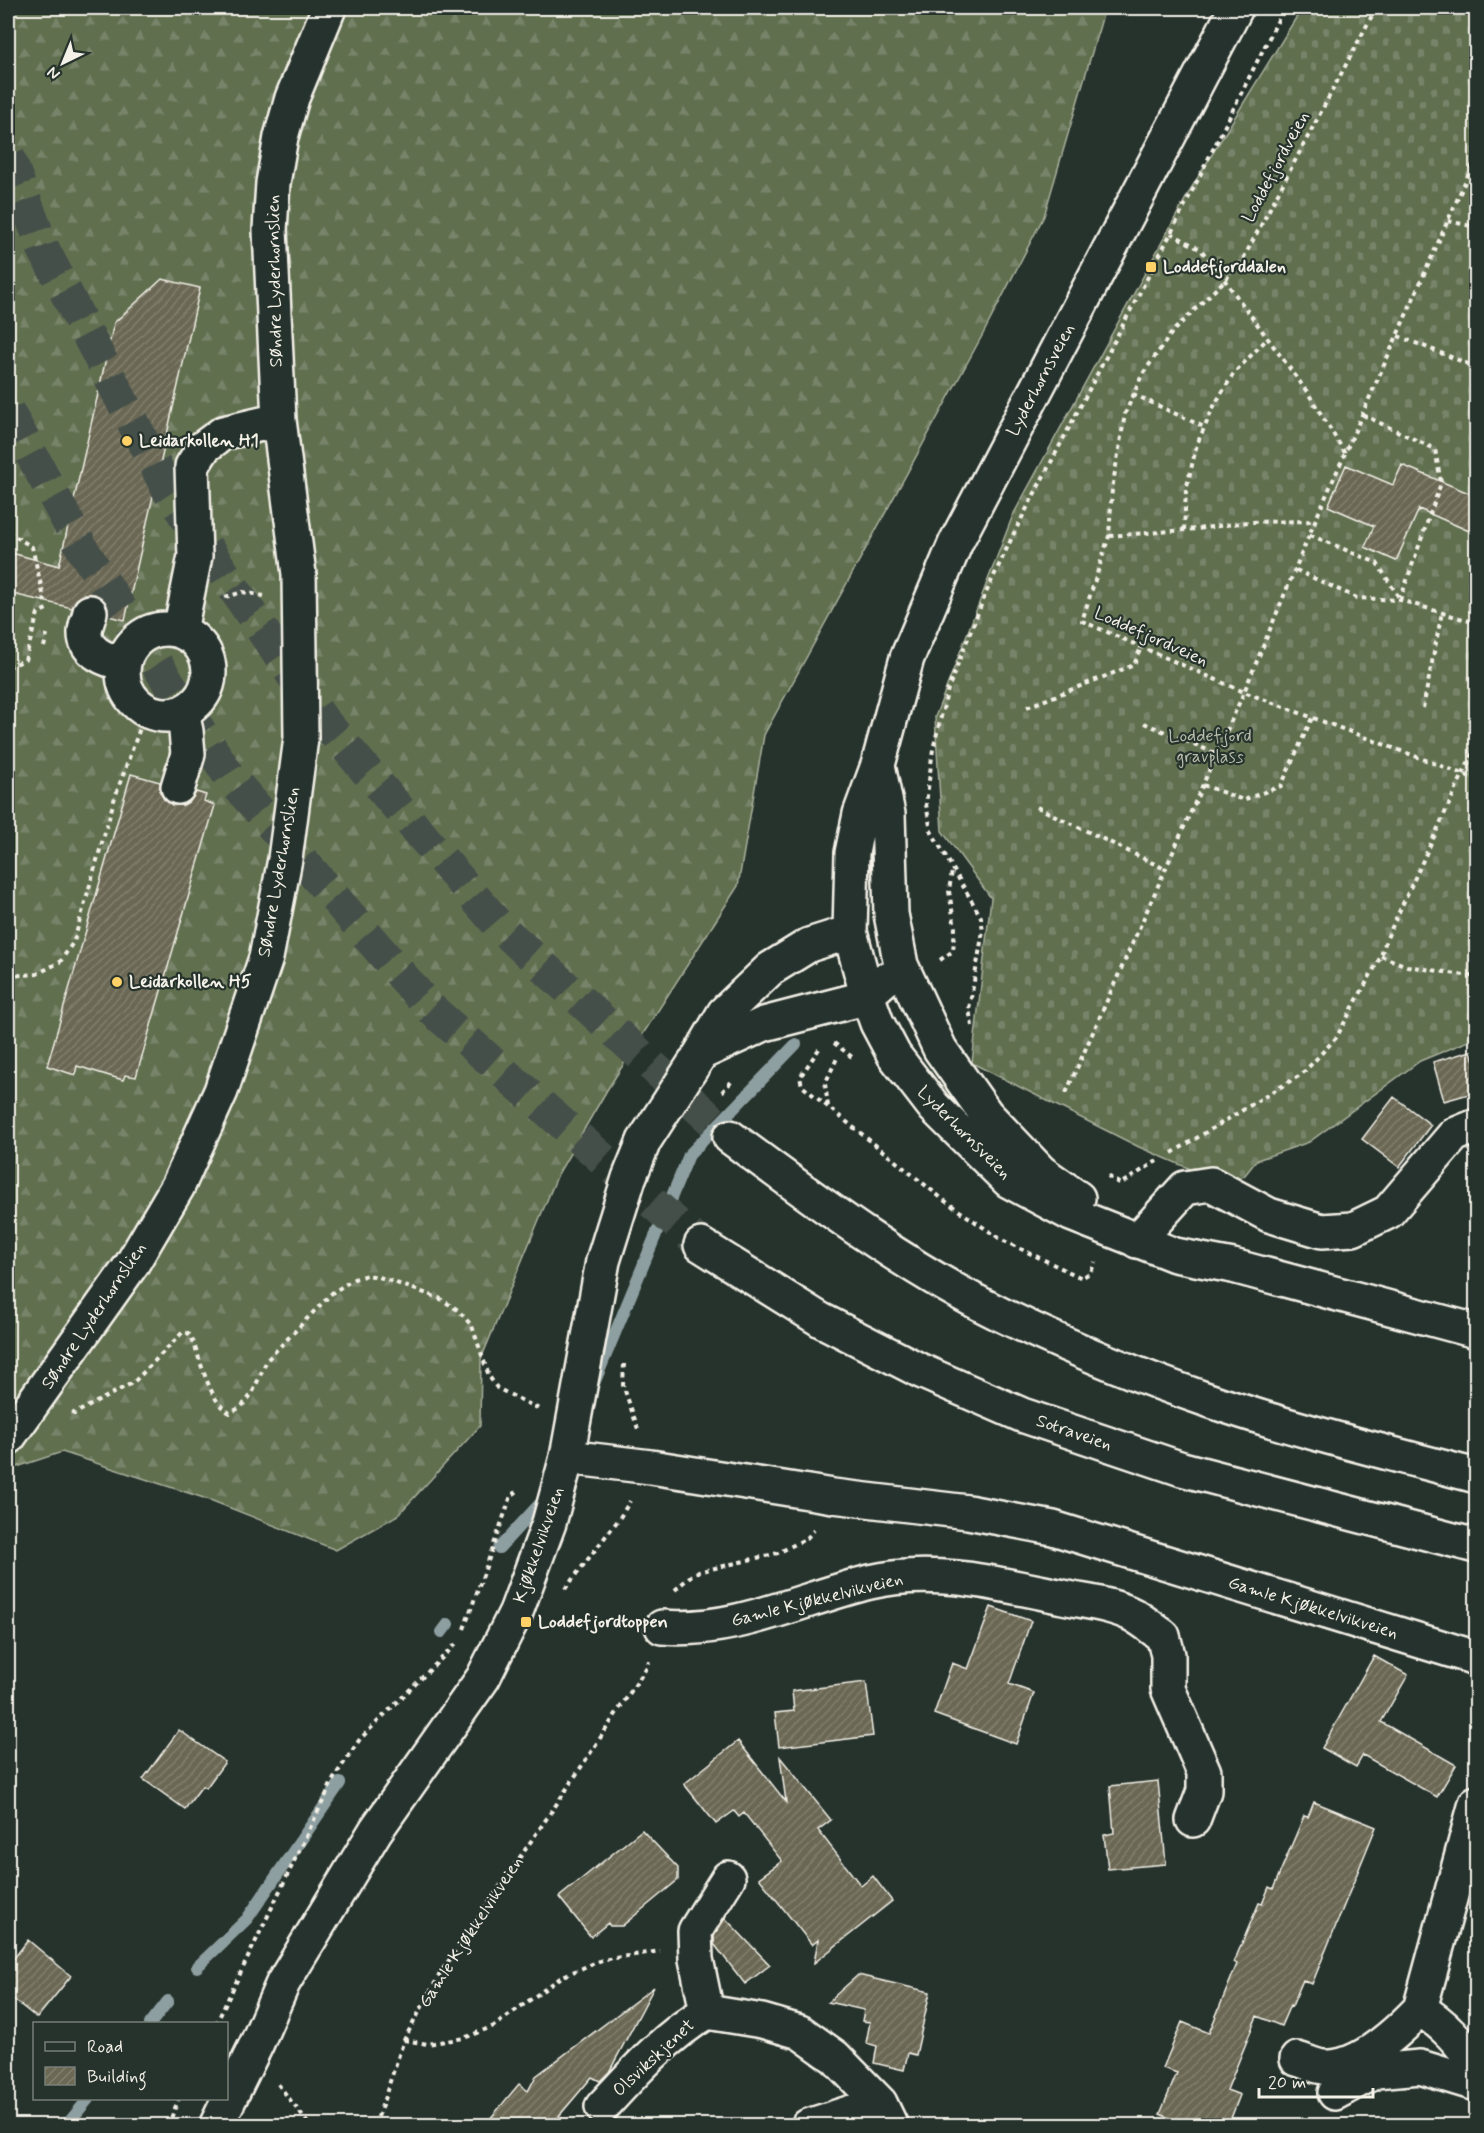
<svg xmlns="http://www.w3.org/2000/svg" width="1484" height="2133" font-family="Mynerve,sans-serif">
	<defs>
		<pattern id="forest-firs" width="22" height="20" patternUnits="userSpaceOnUse" patternTransform="scale(1.5)"><rect width="22" height="20" fill="#616f50"/><path d="M5 1l3.5 6h-7zM16 11l3.5 6h-7z" fill="#788469"/></pattern>
		<pattern id="cemetery-stones" width="16" height="16" patternUnits="userSpaceOnUse" patternTransform="scale(1.5)"><rect width="16" height="16" fill="#616f50"/><path d="M2 7V4a2 2 0 0 1 4 0v3zM10 15v-3a2 2 0 0 1 4 0v3z" fill="#788469"/></pattern>
		<pattern id="building-hatch" width="6" height="6" patternUnits="userSpaceOnUse" patternTransform="scale(1.5)"><rect width="6" height="6" fill="#6b6854"/><path d="M-1 1l2-2M0 6l6-6M5 7l2-2" fill="none" stroke="#817e6d"/></pattern>
	</defs>
	<rect width="100%" height="100%" fill="#26332d"/>
	<filter id="ink" filterUnits="userSpaceOnUse"><feTurbulence type="fractalNoise" baseFrequency=".0167" numOctaves="2"/><feDisplacementMap in="SourceGraphic" scale="12" xChannelSelector="R" yChannelSelector="G"/><feConvolveMatrix kernelMatrix="1 2 1 2 8 2 1 2 1" color-interpolation-filters="sRGB"/></filter>
	<g filter="url(#ink)">
		<!-- forest -->
		<path fill="url(#forest-firs)" stroke="#aab09c" stroke-width="1.5" d="M8 8H1105L1044 216 983 334 764 735 738 886 607 1090 558 1174 481 1359 480 1426 398 1515 336 1550 210 1500 62 1452 8 1470Z"/>
		<!-- cemetery -->
		<path fill="url(#cemetery-stones)" stroke="#aab09c" stroke-width="1.5" d="M1302 8H1476V1038L1420 1061 1309 1142 1257 1160 1245 1175 1230 1186 1139 1147 972 1063 991 898 942 831 935 717 1013 515 1192 187Z"/>
		<g fill="none" stroke-linecap="round" stroke-linejoin="round">
			<!-- stream -->
			<path stroke="#8e9fa1" stroke-width="12" d="M593 1386 689 1155 796 1044
				M499 1548 547 1496
				M442 1632 448 1624
				M197 1967 247 1919 340 1783
				M150 2024 168 2001
				M70 2121 89 2098"/>
		</g>
		<!-- building -->
		<path fill="url(#building-hatch)" stroke="#f4f1e8" stroke-width="1.5" d="M162 279 200 288 125 620 108 616V606L103 599 94 594H84L76 600 72 608 8 593V552L59 566 114 323Z
			M1346 465 1393 485 1402 465 1476 496V534L1419 509 1396 561 1365 547 1374 526 1328 506Z
			M131 774 160 782V792L164 799 172 805H183L191 800 196 792 206 795 204 801 215 805 136 1077 125 1075 123 1080 77 1066 75 1075 47 1066Z
			M1471 1051 1476 1068V1092L1444 1101 1433 1062Z
			M1394 1097 1431 1125 1399 1167 1362 1139Z
			M991 1607 1031 1621 1009 1684 1034 1693 1016 1744 934 1714 952 1663 968 1669Z
			M1374 1656 1408 1675 1381 1722 1456 1765 1437 1797 1363 1755 1356 1767 1322 1748Z
			M866 1682 873 1736 779 1747 775 1713 794 1711 792 1691Z
			M179 1730 225 1762 206 1788 202 1786 185 1809 143 1779Z
			M738 1741 786 1802 780 1757 831 1820 818 1830 861 1886 873 1876 892 1901 814 1963 818 1940 812 1945 759 1878 782 1861 744 1813 739 1817 734 1811 716 1824 684 1784Z
			M1158 1781 1166 1864 1108 1869 1104 1835 1114 1833 1110 1786Z
			M1314 1802 1376 1827 1312 1984 1303 1980 1292 2006 1290 2005 1281 2026 1257 2016 1227 2090 1240 2095 1228 2126H1188L1160 2114 1177 2073 1163 2068 1182 2022 1209 2033 1237 1964 1234 1962 1259 1903 1262 1904 1269 1887 1273 1889 1304 1816 1308 1817Z
			M642 1830 678 1868V1880L622 1926H610L608 1923 591 1937 559 1897Z
			M725 1918 770 1965 745 1984 714 1944V1936Z
			M28 1940 71 1976 37 2018 8 1995V1966Z
			M858 1975 930 1992 916 2055 908 2053 904 2070 874 2063 877 2046 866 2043 870 2022 862 2021 864 2010 828 2002Z
			M654 1987 609 2072 600 2081 592 2077 559 2116 570 2126H484L519 2084 528 2091 536 2076Z"/>
		<g fill="none" stroke-linecap="round" stroke-linejoin="round">
			<!-- highway-tunnel -->
			<path stroke="#455049" stroke-width="33" stroke-dasharray="33 16" stroke-linecap="butt" d="M8 155 43 248 169 492 322 719 500 927 730 1137
				M8 411 83 550 229 776 429 1007 701 1245"/>
			<!-- minor casing -->
			<g stroke="#f4f1e8" stroke-width="38">
				<path id="minor" d="M90 612C89 618 85 626 85 632 84 652 107 661 124 663
					M123 672a43 43 0 1 1 86 0a43 43 0 1 1-86 0Z
					M180 631 195 556 192 466 204 447 223 433 279 420
					M178 787 188 754 186 731 182 713
					M1137 1241 1185 1188 1211 1184 1269 1215 1322 1231 1353 1229 1388 1212 1454 1135 1476 1126
					M8 1438 132 1264 178 1186 221 1091 266 958 285 859 301 738 299 574 279 420 270 230 273 183 281 137 292 98 329 8
					M567 1457 651 1467 833 1496 968 1512 1053 1528 1476 1658
					M662 1627C735 1633 801 1599 870 1582 934 1567 1000 1584 1063 1597 1086 1602 1112 1604 1133 1615 1144 1621 1153 1629 1163 1636L1168 1655V1689L1204 1772V1791L1193 1820
					M728 1878 695 1931 696 1959 707 2012 762 2021 800 2032 835 2057 880 2103 891 2126
					M1420 2009C1445 2025 1460 2041 1476 2066
					M1297 2059C1305 2061 1315 2066 1323 2067 1358 2070 1398 2032 1420 2009L1476 1803
					M1335 2093 1376 2071 1420 2067 1476 2084
					M602 2107C634 2072 666 2036 707 2012
					M808 2126 880 2103"/>
			</g>
			<!-- major casing -->
			<g stroke="#f4f1e8" stroke-width="38">
				<path id="major" d="M1236 8 956 542 907 658 878 765 860 814 852 853 850 932 867 995 877 1023 894 1055 934 1107 1009 1181 1071 1214 1175 1255 1233 1266 1476 1331
					M878 765 888 814 891 914 901 965 940 1049 986 1114 1041 1172 1078 1198
					M701 1053 764 1024 853 1001 867 995 884 980
					M216 2126 257 2043 283 1983 376 1830 483 1678 516 1612 549 1523 567 1457 603 1261 629 1178 644 1141 701 1053 724 1013 770 969 809 945 850 932"/>
			</g>
			<!-- highway casing -->
			<g stroke="#f4f1e8" stroke-width="38">
				<path id="highway" d="M730 1137C817 1201 903 1266 1000 1314 1067 1346 1135 1375 1205 1399 1294 1430 1386 1452 1476 1476
					M701 1245 821 1320 921 1371 1022 1415 1182 1469 1476 1546"/>
			</g>
			<!-- path -->
			<path stroke="#f4f1e8" stroke-width="4" stroke-dasharray="4.5 4.5" stroke-linecap="butt" d="M1376 8 1242 261 1225 280 1173 331 1142 375 1125 414 1112 489 1109 536 1082 621 1244 692 1315 521 1476 157
				M1448 221 1476 227
				M1171 233 1201 250 1212 263 1308 393 1345 453
				M1398 336 1476 367
				M1133 394 1204 427
				M1363 415 1435 449 1441 483 1400 600
				M1184 530 1186 490 1197 444 1215 404 1234 373 1267 339
				M8 532 32 547 45 602
				M1310 535 1377 563 1400 599
				M1109 536 1197 529 1248 522 1315 521
				M1296 570 1357 598 1400 600 1476 623
				M225 597 243 592 264 596
				M44 647 47 634
				M8 667 25 660 38 613 49 608
				M1027 707 1134 665 1141 647
				M1423 708 1442 612
				M1144 723 1217 754
				M1203 785 1243 800 1281 786 1312 718
				M1037 807 1165 869
				M1381 956 1407 966 1476 977
				M940 960 953 951 955 928 949 891 952 871
				M8 976 37 974 60 962 74 941 115 797 144 717
				M972 1026 969 1009 983 931 981 917 931 831 926 804 933 749 948 689 985 595 1015 531 1171 233 1284 8
				M834 1043 852 1057
				M819 1049 800 1077 802 1086 945 1201 1002 1240 1082 1278 1091 1272 1095 1262
				M722 1092 733 1080
				M1066 1093 1244 692 1476 779
				M828 1106 825 1084 837 1058
				M1172 1153 1302 1074 1336 1038 1381 956 1386 940 1476 746
				M1108 1176 1120 1184 1157 1161
				M624 1364 623 1385 638 1429
				M72 1412 74 1414 134 1382 183 1332 188 1333 192 1338C200 1358 210 1404 230 1413L241 1407 252 1394 267 1360 332 1293 354 1279 367 1275 379 1277 439 1298 458 1310 472 1326 489 1376 497 1388 541 1410
				M565 1589 619 1519 630 1501
				M675 1590 694 1573 778 1553 807 1538 814 1530
				M464 1629 511 1496 519 1490
				M216 2024 335 1776 360 1739 459 1641
				M404 2040 428 2044 464 2038 494 2026 563 1976 602 1960 660 1951
				M278 2084 310 2126
				M168 2126 179 2098
				M375 2126 404 2040 441 1972 560 1799 645 1670 649 1661"/>
			<!-- minor -->
			<use href="#minor" stroke="#26332d" stroke-width="33"/>
			<!-- major -->
			<use href="#major" stroke="#26332d" stroke-width="33"/>
			<!-- highway -->
			<use href="#highway" stroke="#26332d" stroke-width="33"/>
		</g>
	</g>
	<!-- markers -->
	<g fill="#ffd166" stroke="#26332d" stroke-width="2">
		<rect x="1145" y="261" width="12" height="12" rx="3"/>
		<circle cx="127" cy="441" r="6"/>
		<circle cx="117" cy="982" r="6"/>
		<rect x="520" y="1616" width="12" height="12" rx="3"/>
	</g>
	<g text-anchor="middle" dominant-baseline="central" stroke-width="4.5" stroke-linejoin="round" paint-order="stroke">
		<!-- street labels -->
		<g font-size="18" fill="#f4f1e8" stroke="#26332d">
			<text transform="translate(1276 167) rotate(-62)">Loddefjordveien</text>
			<text transform="translate(275 281) rotate(-91)">Søndre Lyderhornslien</text>
			<text transform="translate(1041 380) rotate(-62)">Lyderhornsveien</text>
			<text transform="translate(1151 637) rotate(24)">Loddefjordveien</text>
			<text transform="translate(279 872) rotate(-80)">Søndre Lyderhornslien</text>
			<text transform="translate(964 1133) rotate(45)">Lyderhornsveien</text>
			<text transform="translate(94 1316) rotate(-56)">Søndre Lyderhornslien</text>
			<text transform="translate(1074 1433) rotate(19)">Sotraveien</text>
			<text transform="translate(539 1545) rotate(-71)">Kjøkkelvikveien</text>
			<text transform="translate(817 1600) rotate(-14)">Gamle Kjøkkelvikveien</text>
			<text transform="translate(1313 1608) rotate(17)">Gamle Kjøkkelvikveien</text>
			<text transform="translate(471 1932) rotate(-57)">Gamle Kjøkkelvikveien</text>
			<text transform="translate(654 2058) rotate(-43)">Olsvikskjenet</text>
		</g>
		<!-- poi labels -->
		<g font-size="18" font-weight="bold" fill="#f4f1e8" stroke="#26332d" text-anchor="start">
			<text x="1163" y="267">Loddefjorddalen</text>
			<text x="139" y="441">Leidarkollen H1</text>
			<text x="129" y="982">Leidarkollen H5</text>
			<text x="538" y="1622">Loddefjordtoppen</text>
		</g>
		<!-- park labels -->
		<g font-size="18" fill="#b9bdab" stroke="#26332d">
			<text x="1210" y="736">Loddefjord<tspan x="1210" dy="21">gravplass</tspan></text>
		</g>
	</g>
	<!-- margin -->
	<rect width="1484" height="2133" fill="none" stroke="#26332d" stroke-width="30"/>
	<rect x="15" y="15" width="1454" height="2103" fill="none" stroke="#f4f1e8" stroke-width="2" filter="url(#ink)"/>
	<!-- legend -->
	<rect x="33" y="2022" width="195" height="78" fill="#26332d" stroke="#787f78" stroke-width="1.5"/>
	<rect x="45" y="2042" width="30" height="9" fill="#26332d" stroke="#787f78" stroke-width="1.5"/>
	<text x="87" y="2052" font-size="18" fill="#f4f1e8">Road</text>
	<rect x="45" y="2067" width="30" height="18" fill="url(#building-hatch)" stroke="#787f78" stroke-width="1.5"/>
	<text x="87" y="2082" font-size="18" fill="#f4f1e8">Building</text>
	<!-- north arrow -->
	<g transform="translate(63 63) rotate(223)" stroke="#26332d" stroke-width="4.5" paint-order="stroke">
	<path d="M0-4.5L10 22L0 15L-10 22Z" fill="#f4f1e8"/>
	<text y="-9" font-size="16" font-weight="bold" text-anchor="middle" fill="#f4f1e8">N</text>
	</g>
	<!-- scale -->
	<path d="M1259 2088v9h114v-9" fill="none" stroke="#f4f1e8" stroke-width="3"/>
	<text x="1268" y="2088" font-size="18" fill="#f4f1e8" stroke="#26332d" stroke-width="4.5" paint-order="stroke">20 m</text>
</svg>
